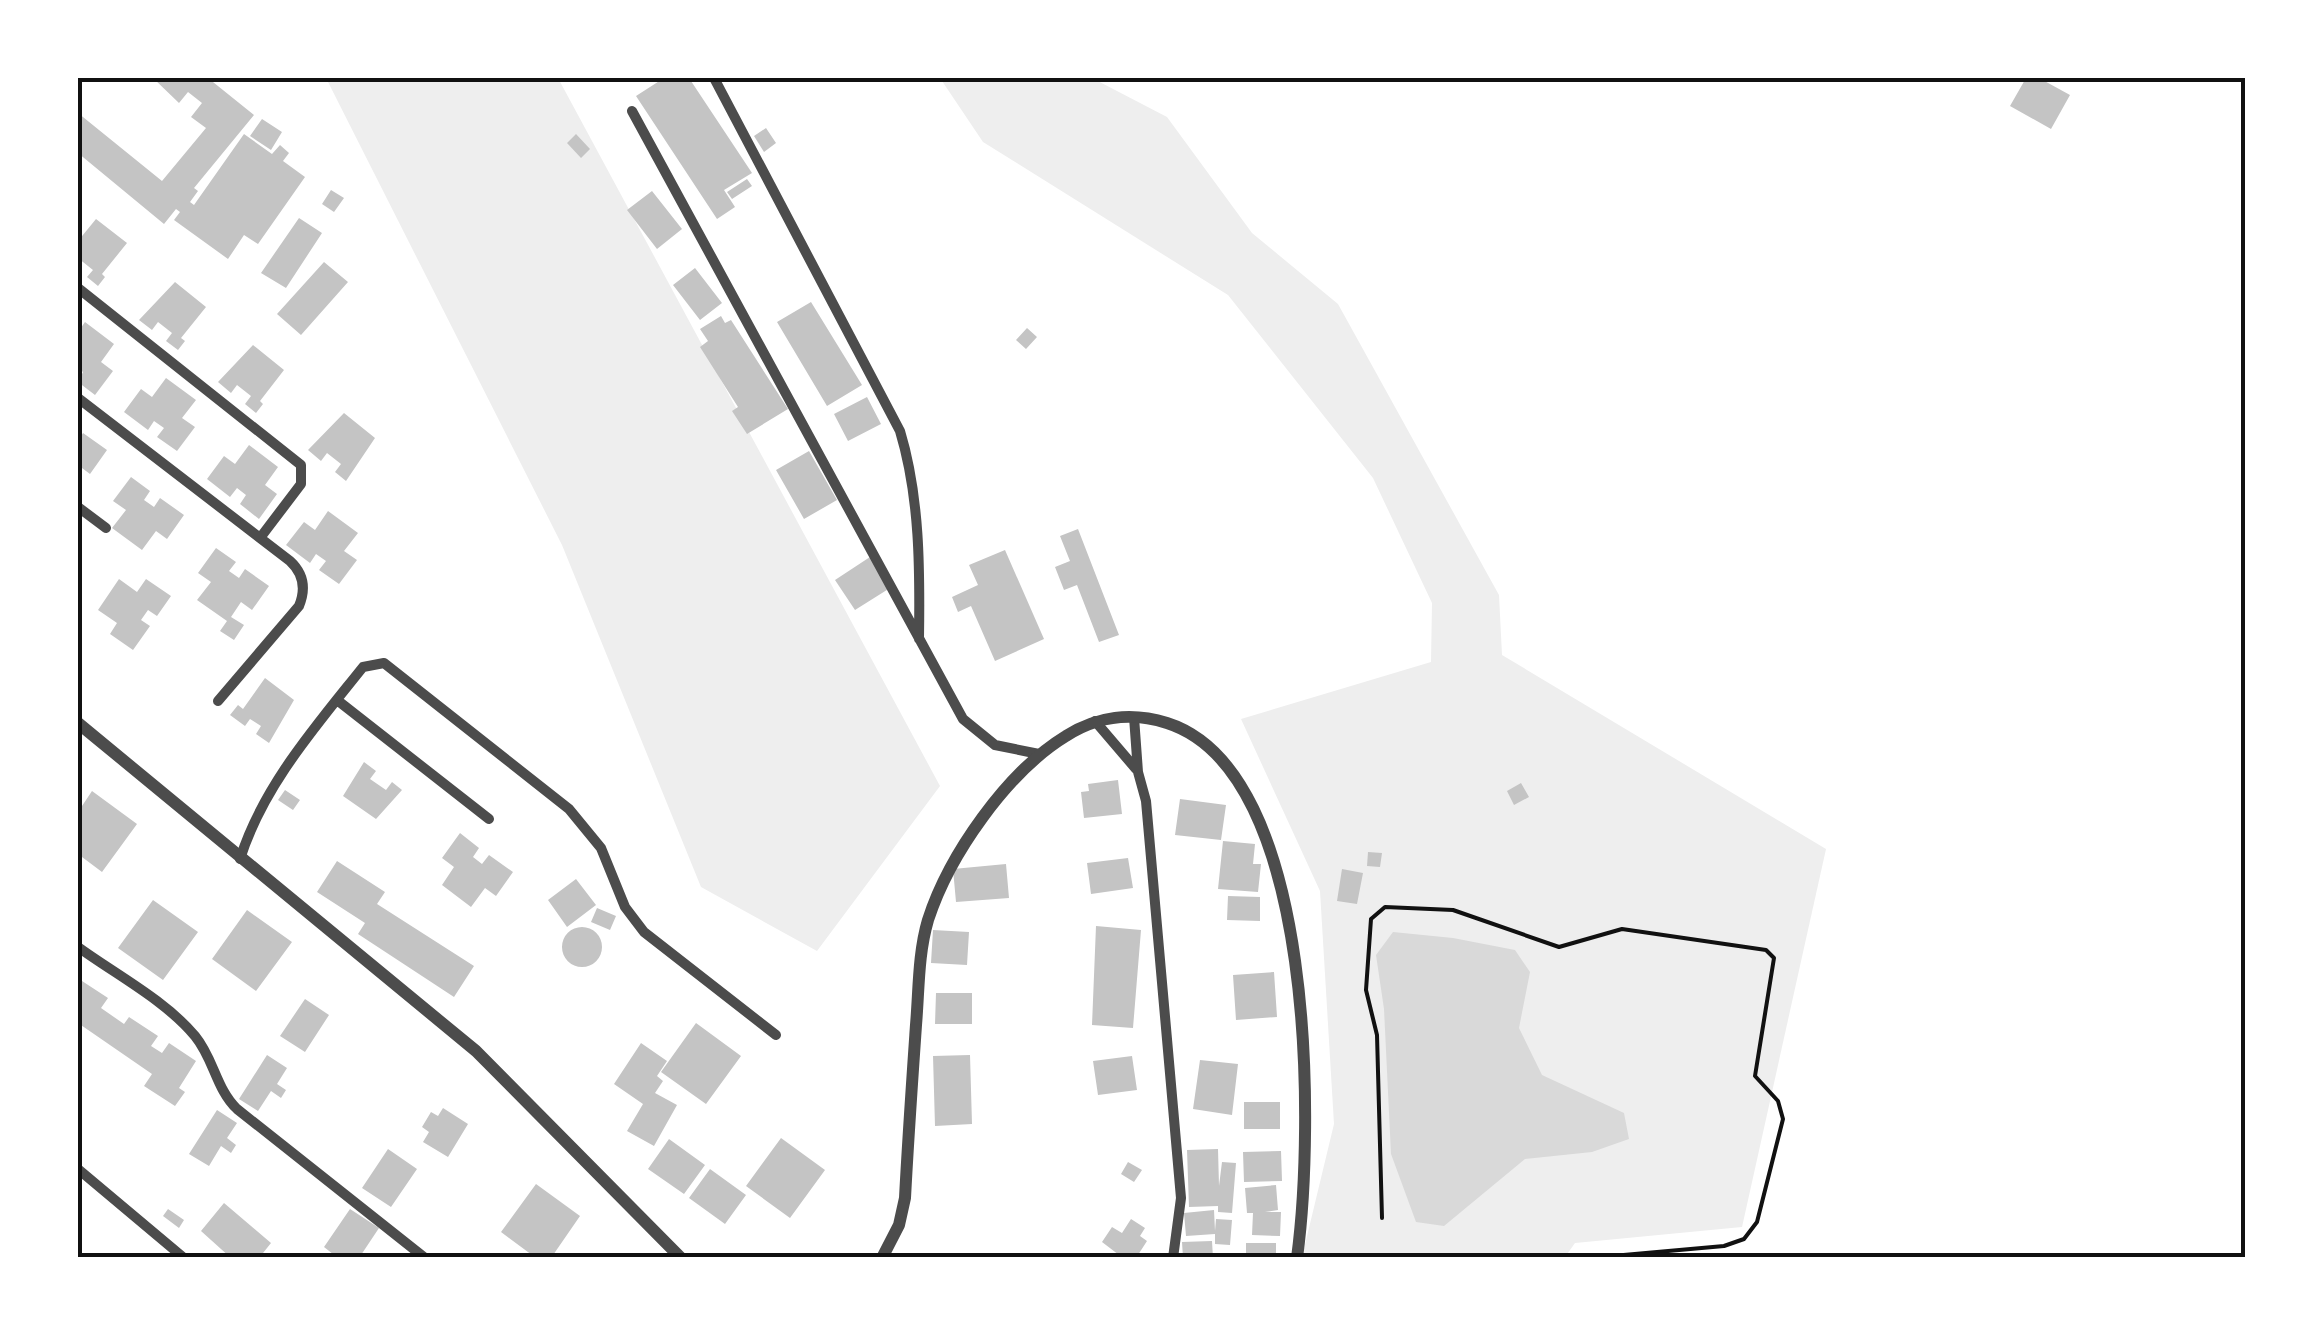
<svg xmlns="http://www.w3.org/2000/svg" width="2323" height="1335" font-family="'Zilla Slab',serif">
	<rect width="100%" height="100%" fill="#fff"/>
	<!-- green -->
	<path fill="#eee" d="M326 78H558L940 786 817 951 701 887 562 545Z
		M940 78H1092L1167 117 1252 233 1338 304 1499 595 1502 655 1826 849 1742 1227 1575 1243 1565 1257H1302L1334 1124 1320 891 1241 719 1431 662 1432 603 1373 478 1228 295 983 142Z"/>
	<!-- water -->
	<path fill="#d9d9d9" d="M1393 932 1453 938 1515 950 1530 972 1519 1028 1542 1075 1624 1113 1629 1139 1592 1152 1525 1159 1444 1226 1416 1222 1391 1154 1384 1009 1376 955Z"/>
	<!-- building -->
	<path fill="#c4c4c4" d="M153 78H208L254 115 194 188 198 191 190 202 194 205 244 134 272 154 280 145 289 153 283 161 305 177 258 244 244 235 228 259 174 220 180 212 176 209 164 224 78 153V113L162 181 206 128 191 117 202 103 188 92 179 103Z
		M664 78H689L752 173 724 190 735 207 717 219 636 96Z
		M2026 78H2039L2070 95 2051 129 2010 106Z
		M262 119 282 132 271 150 250 136Z
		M766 128 776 143 764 152 754 136Z
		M576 134 590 149 581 158 567 143Z
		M747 179 752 186 732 199 727 192Z
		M331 190 344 198 334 212 322 204Z
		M652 191 682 229 657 249 627 210Z
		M299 218 322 233 286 288 261 273Z
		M96 219 127 243 102 274 105 277 98 286 87 277 93 270 78 258V241Z
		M324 262 348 282 301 335 277 314Z
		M695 268 722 303 700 320 673 285Z
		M175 282 206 307 181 338 185 341 178 350 166 341 172 333 158 322 152 330 139 320Z
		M811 302 862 385 827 406 777 322Z
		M721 316 725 323 731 320 788 409 747 434 732 411 738 407 700 347 708 341 700 329Z
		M85 322 114 344 101 362 113 371 95 395 78 382 83 372 78 368V332Z
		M1027 328 1037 337 1026 349 1016 340Z
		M253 345 284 370 260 401 263 404 256 413 245 404 251 396 237 385 231 393 218 382Z
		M166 378 196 400 182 418 195 427 177 451 157 437 164 428 154 421 148 430 124 412 141 389 152 397Z
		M867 397 881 424 848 441 834 414Z
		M344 413 375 438 346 481 335 472 341 464 327 453 321 461 308 450Z
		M83 433 107 450 90 474 78 465V441Z
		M249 445 278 467 265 485 277 494 259 519 240 504 246 495 237 488 230 497 207 479 224 456 235 464Z
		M809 451 837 500 804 519 776 470Z
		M131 477 150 491 144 500 154 507 160 498 184 515 167 539 156 531 142 550 112 528 126 510 113 501Z
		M328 511 358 533 344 551 357 560 339 584 319 570 326 561 316 554 310 563 286 545 304 522 315 530Z
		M1078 529 1119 635 1099 642 1077 585 1064 590 1055 567 1070 561 1060 536Z
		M216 548 236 562 229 571 239 578 245 569 269 586 252 610 241 602 231 617 244 625 234 640 220 631 227 621 197 600 211 582 198 573Z
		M1005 550 1044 639 995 661 971 606 958 612 952 597 978 585 969 565Z
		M870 557 890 588 855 610 835 580Z
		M119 579 137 592 146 579 171 596 157 616 148 610 141 620 150 626 133 650 110 634 117 623 98 610Z
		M265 678 294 700 269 743 256 734 261 726 250 719 245 726 230 715 238 705 243 709Z
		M364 762 376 771 370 779 386 790 392 782 402 790 376 819 343 796Z
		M1118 780 1122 814 1084 818 1081 792 1089 791 1088 784Z
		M1521 783 1529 797 1514 805 1507 791Z
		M285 790 300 800 293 810 278 800Z
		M92 791 137 824 102 872 78 854V812Z
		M1180 799 1226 805 1221 840 1175 835Z
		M460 833 479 848 473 857 482 864 489 855 513 872 496 896 485 888 471 907 442 885 454 867 442 858Z
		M1223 841 1255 844 1253 864H1261L1258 892 1218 889Z
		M1368 852 1382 853 1380 867 1367 866Z
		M1128 858 1133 888 1091 894 1087 863Z
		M337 861 385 892 377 904 474 966 454 997 358 934 365 923 317 892Z
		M1006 864 1009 898 956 902 953 869Z
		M1342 869 1363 873 1357 904 1337 901Z
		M576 879 596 905 567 927 548 900Z
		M1228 896 1260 897V921L1227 920Z
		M153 900 198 932 163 980 118 948Z
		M597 908 616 916 610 930 591 922Z
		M247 910 292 942 256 991 212 959Z
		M1096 926 1141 930 1133 1028 1092 1025Z
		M562 947a20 20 0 1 1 40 0a20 20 0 1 1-40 0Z
		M933 930 969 932 967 965 931 963Z
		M1274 972 1277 1017 1236 1020 1233 975Z
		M82 981 108 998 101 1008 124 1024 129 1017 158 1036 151 1046 162 1053 169 1043 196 1061 179 1088 185 1092 175 1106 144 1086 152 1074 78 1023V988Z
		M936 993H972V1024H935Z
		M305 999 329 1015 305 1052 280 1036Z
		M696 1023 741 1056 706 1104 661 1072Z
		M641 1043 667 1061 657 1076 663 1081 655 1093 677 1105 654 1146 627 1131 643 1104 614 1084Z
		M267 1055 287 1068 277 1084 286 1090 281 1098 271 1091 258 1111 239 1099Z
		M970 1055 972 1124 935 1126 933 1056Z
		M1132 1056 1137 1090 1098 1095 1093 1061Z
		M1200 1060 1238 1064 1232 1115 1193 1109Z
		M1244 1102H1280V1129H1244Z
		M443 1108 468 1124 448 1157 423 1142 429 1132 422 1127 431 1112 438 1116Z
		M217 1110 237 1123 227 1138 236 1145 231 1153 221 1146 209 1166 189 1154Z
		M781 1138 825 1170 790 1218 746 1186Z
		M669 1139 705 1165 684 1194 648 1169Z
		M388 1149 417 1169 391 1207 362 1188Z
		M1218 1149 1219 1186 1222 1162 1236 1163 1232 1213 1218 1212V1206L1189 1207 1187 1150Z
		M1281 1151 1282 1181 1244 1182 1243 1152Z
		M1128 1162 1142 1170 1134 1182 1121 1174Z
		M710 1169 746 1195 725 1224 689 1198Z
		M536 1184 580 1216 551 1258H536L501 1232Z
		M1276 1185 1278 1210 1265 1212H1281L1280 1236 1252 1235 1253 1213H1247L1245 1188Z
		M224 1203 271 1243 259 1258H231L201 1231Z
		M168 1209 184 1220 179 1228 163 1216Z
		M350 1209 379 1228 359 1258H338L324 1247Z
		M1214 1210 1215 1231 1216 1219 1232 1220 1230 1245 1215 1244V1234L1186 1236 1184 1213Z
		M1131 1219 1145 1228 1140 1236 1147 1241 1136 1258H1123L1102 1242 1112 1227 1122 1233Z
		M1212 1241 1213 1258H1183L1182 1242Z
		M1246 1243H1276V1258H1246Z"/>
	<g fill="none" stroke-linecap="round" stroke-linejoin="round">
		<!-- path -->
		<path stroke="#111" stroke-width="4" d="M1382 1218 1377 1035 1366 990 1371 919 1385 907 1453 910 1559 947 1622 929 1766 950 1774 958 1755 1076 1778 1101 1783 1119 1757 1222 1744 1239 1724 1246 1590 1258"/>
		<!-- minor -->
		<path stroke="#4c4c4c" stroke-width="10" d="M714 78 900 431C920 497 920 570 919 639
			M632 111 963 719 995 745 1039 754
			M78 288 301 465V484L260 538
			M78 398 290 561C304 574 306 589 299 606L218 701
			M78 507 106 528
			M337 700 489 819
			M1134 717 1138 772 1146 801 1181 1198 1173 1258
			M1095 721 1136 769
			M240 859C263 786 316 726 363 667L384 663 569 809 601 848 625 907 644 932 776 1035
			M78 947C115 974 165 1000 195 1036 214 1059 216 1089 237 1109L425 1258
			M78 1169 184 1258"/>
		<!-- tertiary -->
		<path stroke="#4c4c4c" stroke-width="12" d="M78 723 476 1051 681 1258
			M882 1258 899 1225 905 1198C908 1140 912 1083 916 1025 919 990 918 954 928 920 949 855 1007 772 1066 736 1097 716 1132 712 1167 723 1318 771 1314 1131 1297 1258"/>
	</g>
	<!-- border -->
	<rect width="2323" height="1335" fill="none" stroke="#ffffff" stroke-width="160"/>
	<rect x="80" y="80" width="2163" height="1175" fill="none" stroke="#111" stroke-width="4"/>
</svg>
